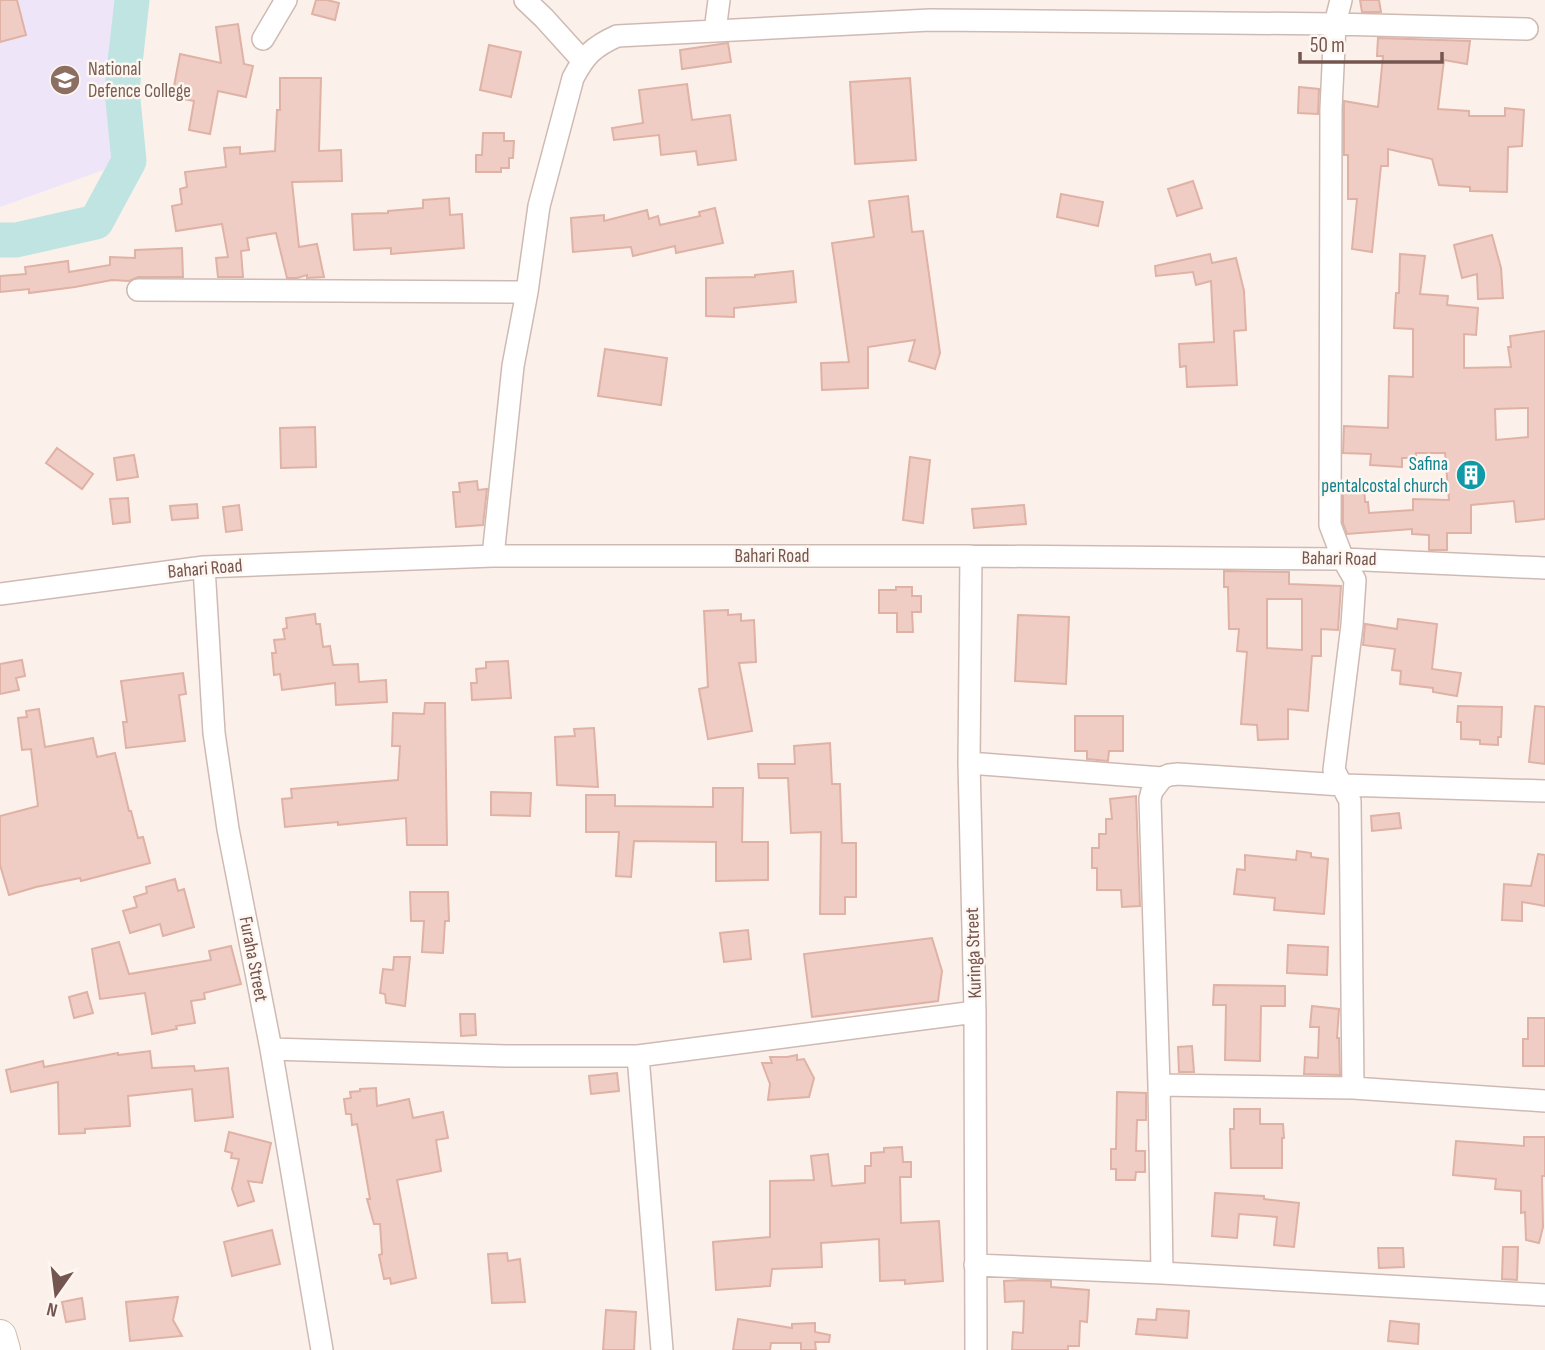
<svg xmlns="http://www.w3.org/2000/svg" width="1545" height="1350" font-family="'Sofia Sans Condensed',sans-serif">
	<rect width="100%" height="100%" fill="#fbf1ea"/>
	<!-- education -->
	<path fill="#eee6f8" d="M0 0H132L129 161 0 207Z"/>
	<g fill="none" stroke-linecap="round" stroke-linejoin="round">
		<!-- river -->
		<path stroke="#bfe4e2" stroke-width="35" d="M0 240H16L96 222 129 161 122 90 132 0"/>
	</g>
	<!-- building -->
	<path fill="#efcdc4" stroke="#e0b1a5" stroke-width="2" fill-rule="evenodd" d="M0 0H17L26 35 0 42Z
		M316 0H327L339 3 335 20 312 14Z
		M1360 0H1379L1381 12H1362Z
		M238 24 244 64 253 66 246 97 218 91 210 134 189 130 194 101 172 97 180 54 221 63 216 27Z
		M1378 38 1470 41 1467 64 1444 60 1438 109 1469 111V116H1505V108L1524 110 1522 146 1508 147 1507 192 1470 191V187L1439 185 1432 159 1388 149V166H1381L1372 252 1352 249 1357 199H1348V155H1344V101L1378 107 1383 56H1377Z
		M728 43 731 62 682 69 680 50Z
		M489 45 521 52 511 97 480 90Z
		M280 78H321L319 151 341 150 342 181 292 182 299 247 317 244 324 277 307 278V275L297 278H287L276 233 247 238 249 250 241 251 243 277H218L216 258 228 257 222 224 176 231 172 206 182 204 180 189 187 187 185 172 226 167 224 148 240 147V154L275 151 277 110H280Z
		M910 78 916 160 855 164 850 82Z
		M687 84 692 120 730 115 736 160 698 165 696 151 661 155 659 135 614 140 612 128 643 123 639 90Z
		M1299 87 1319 89 1318 114 1298 113Z
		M483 133H504V141H514L513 158H509V168H501V172H476V155H482Z
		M1193 181 1202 208 1177 216 1168 189Z
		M1061 194 1103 202 1098 226 1057 217Z
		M908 196 912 232 923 231 940 353 935 369 909 361 915 340 868 347V388L822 390 821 363 849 362 832 243 874 237 869 201Z
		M449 198 450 215 462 214 464 248 391 254V248L354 250 352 214 388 213V211L423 208V200Z
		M715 208 723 243 676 253 675 246 633 256 631 247 573 252 571 218 604 215V221L647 210 649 219 658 216 660 225 700 216 699 212Z
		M1492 235 1501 268 1503 298 1478 299 1477 274 1462 278 1454 245Z
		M182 248 183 277H138L129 281 112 280 75 287 29 293V289L0 292V276L26 274 25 267 68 261 69 272 110 265V257L135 258V250Z
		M1210 254 1212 263 1236 258 1244 291 1246 330 1234 331 1237 385 1187 387 1186 366 1180 367 1179 344 1214 342 1211 281 1196 285 1193 272 1156 276 1155 266Z
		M1400 254 1425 256 1420 294 1448 296 1447 305 1478 308 1476 335 1464 334V368L1511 367 1508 347H1511L1510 336 1545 331V519L1516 522 1514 501 1471 505V533H1447V550H1429V535L1412 534V529L1347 534 1343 523V484L1364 482 1365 502H1368L1369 513 1413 510V499L1449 500 1445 453H1416V458H1402V467L1370 465 1371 454 1343 453 1344 426 1388 428 1389 376 1413 377V329L1394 328 1396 293H1399ZM1528 408V437L1496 440 1495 409Z
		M793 271 796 302 734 308V317L706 316V278L755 277V275Z
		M605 349 667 358 661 405 598 396Z
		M315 427 316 467 281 468 280 428Z
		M57 448 93 474 82 489 46 463Z
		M134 455 138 477 117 480 114 458Z
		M910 457 930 460 923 523 903 520Z
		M477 481 478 490 487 489 483 525 456 527 453 492H460L459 483Z
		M128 498 130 522 113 524 110 499Z
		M197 504 198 518 172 520 170 506Z
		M239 505 242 530 226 532 223 507Z
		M1024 505 1026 524 974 528 972 509Z
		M1224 571 1289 572V584L1341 586 1338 630 1321 629V656H1312L1308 711 1288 709V739L1258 740 1257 725 1241 724 1247 652 1237 651 1239 629H1229L1228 587H1224ZM1267 599H1302V650L1267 648Z
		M896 587H912V596H921V612H912L913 632H897V613H879V590H896Z
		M728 610V615L741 614V621L754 620 756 662 739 663 752 731 708 739 699 689 708 687 704 611Z
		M315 614 316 624H320L323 647 330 646 333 665 358 664 359 682 386 680 387 702 336 705 335 683 282 690 280 674 274 675 272 653H276L274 640 285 639 283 629 287 628 286 618Z
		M1018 615 1069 617 1066 684 1015 681Z
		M1398 619 1437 624 1432 669 1461 673 1457 696 1433 692V688L1400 684 1401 671 1392 670 1395 649 1363 645 1365 624 1397 629Z
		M22 660 25 676 16 678 19 690 0 694V664Z
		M508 661 511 698 472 700 471 683H477L476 669 486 668V662Z
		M183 673 186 694 179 695 185 741 126 748 123 722H127L121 681Z
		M425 703H445L447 845H407L406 818 338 825V822L285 827 282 799 292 798 291 789 398 780 400 746H392L393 713 424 714Z
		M1458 706 1502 707 1501 737H1498V745L1480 744V740L1461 739V722H1457Z
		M1535 706 1545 707V764L1529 762Z
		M39 709 45 747 93 738 97 757 115 753 129 811H131L138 838 143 837 150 863 81 881 80 878 36 887 9 895 0 865V816L38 806 31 749 22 750 18 718 27 717 26 711Z
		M1075 716H1123V751H1109L1108 761 1087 759V751H1075Z
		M594 728 598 787 557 785 555 737 575 736 574 729Z
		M830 743 832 784H840L842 843H856V897H845V914H820L821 832 791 833 788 778H759L758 764H795L794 746Z
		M713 788H743L742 842H768V880L716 881V842L634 841 631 877 616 876 619 832H586V795H615V806L713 807Z
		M491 792 531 793 530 816 491 815Z
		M1136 796 1140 906 1122 907 1121 890H1097V868H1092V848H1099V834H1106V819H1112L1110 799Z
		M1399 813 1401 828 1372 831 1371 816Z
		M1297 851 1311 853V857L1328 859 1324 914 1274 910 1275 898 1234 894 1237 869 1245 870V855L1296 860Z
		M1538 854 1545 855V906L1522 902V921L1502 920 1504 884 1531 886Z
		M175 879 178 891 184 889 194 927 163 936 160 924 130 933 123 911 137 907 134 897 147 893 146 887Z
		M410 892H448L449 921H445L443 953 422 952 424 921H411Z
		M748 930 751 959 724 962 720 933Z
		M932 938 942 971 938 1001 812 1017 804 954Z
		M119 942 129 974 211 960 209 951 231 946 241 984 204 993 205 999 191 1001 195 1023 176 1026 177 1029 152 1034 145 993 100 999 92 949Z
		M1288 945 1328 947 1327 975 1287 973Z
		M394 957H410L405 1006 386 1003 385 994 380 993 383 969 393 970Z
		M1214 985 1285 986V1006H1261L1260 1061 1225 1060 1226 1005H1213Z
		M87 992 93 1013 74 1018 69 997Z
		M1312 1006 1339 1009 1337 1038H1339L1340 1075 1304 1074 1305 1057 1318 1058 1319 1027H1310Z
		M460 1014H475L476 1035 461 1036Z
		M1528 1018H1545V1066H1523V1039H1528Z
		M1192 1046 1194 1072H1179L1178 1047Z
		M150 1051 152 1068 194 1066 195 1071 228 1068 233 1117 195 1121 192 1089 128 1096 130 1126 85 1129V1133L59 1134 58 1082 11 1092 6 1070 43 1061 44 1067 118 1053V1055Z
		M797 1055V1060L804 1059 814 1078 809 1097 768 1100 770 1084 762 1063H772L770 1057H787Z
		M617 1073 619 1091 591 1094 589 1076Z
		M376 1088 377 1106 409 1099 413 1118 443 1112 448 1138 436 1140 441 1171 397 1180 416 1278 391 1284 390 1278 384 1279 379 1255 382 1254 380 1224H374L367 1199H370L357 1124 352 1125 351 1114H346L344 1099 351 1098 350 1092 360 1091V1089Z
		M1117 1092 1146 1093V1120H1137L1136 1151H1145V1172H1136L1135 1180H1116V1169H1111V1149H1116Z
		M1234 1109H1260V1124H1283L1284 1138H1282V1168H1231L1230 1129H1234Z
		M229 1132 271 1143 262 1183 248 1181 254 1201 238 1206 232 1189 239 1159 231 1158 232 1153 225 1151Z
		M1524 1137H1545V1176H1542L1543 1227 1539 1243 1526 1240 1525 1212 1521 1213V1191L1495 1189 1496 1179 1453 1175 1456 1141 1524 1146Z
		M902 1147 903 1162H911V1177H900L901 1223 939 1221 943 1281 905 1284V1280L880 1281 879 1239 821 1243 822 1267 772 1269 770 1286 716 1290 713 1242 770 1237V1181L814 1180 811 1156 828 1154 832 1186 865 1183V1166H871V1153L884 1152V1148Z
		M1215 1193 1264 1196V1199L1299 1203 1294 1247 1274 1245 1277 1217 1239 1214 1237 1238 1212 1236Z
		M272 1230 280 1264 232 1276 224 1242Z
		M1503 1247H1518L1517 1280 1502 1279Z
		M1378 1248H1403L1404 1267 1379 1268Z
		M507 1253 508 1261 520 1259 525 1302 492 1303 488 1254Z
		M1022 1280 1051 1281V1287L1089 1290 1087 1322 1080 1321 1079 1346H1068V1350H1012L1013 1332 1023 1333 1024 1301 1005 1302 1004 1281Z
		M178 1297 173 1320 182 1336 130 1341 126 1302Z
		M82 1298 85 1319 66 1322 62 1302Z
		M1157 1309 1189 1311 1187 1338 1136 1334 1138 1319 1156 1320Z
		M606 1310 636 1312 634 1350H603Z
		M738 1319 792 1328V1324L815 1323V1332L830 1335 829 1342H815L816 1350H801V1343H771L770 1350H733Z
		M1390 1321 1419 1324 1418 1344 1388 1341Z"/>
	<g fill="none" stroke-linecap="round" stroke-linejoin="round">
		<!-- street casing -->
		<g stroke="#cfbab3" stroke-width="24">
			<path id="street" d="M525 0 544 18 582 60
				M1341 0 1335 24 1331 109 1330 525 1343 559 1355 580 1352 625 1334 770 1350 801 1353 1088
				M715 31 719 0
				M263 39 286 0
				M138 290 527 292
				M493 556 513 366 527 292 539 206 573 78C585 55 593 47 617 36L930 20 1335 24 1527 29
				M971 556 969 763 975 1012 976 1350
				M204 567 214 733 228 829 271 1049 322 1350
				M0 594 204 567 493 556H971L1343 559 1545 568
				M969 763 1162 778 1169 775 1178 774 1342 785 1545 791
				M1162 778 1152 791 1150 799 1159 1085 1162 1273
				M271 1049 506 1056H638L975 1012
				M638 1056 662 1350
				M1159 1085 1353 1088 1545 1101
				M975 1265 1162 1273 1545 1295"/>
		</g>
		<!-- secondary casing -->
		<g stroke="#d2b9b1" stroke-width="34">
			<path id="secondary" d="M0 1336 4 1350"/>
		</g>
		<!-- street -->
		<use href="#street" stroke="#fff" stroke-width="21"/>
		<!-- secondary -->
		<use href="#secondary" stroke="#fff" stroke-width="32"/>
	</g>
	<!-- icons -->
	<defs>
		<g id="school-disc" transform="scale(1.575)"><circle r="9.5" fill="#8d6e63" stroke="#fef6f0"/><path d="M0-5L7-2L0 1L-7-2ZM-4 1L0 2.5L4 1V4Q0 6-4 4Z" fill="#fff"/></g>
		<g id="building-disc" transform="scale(1.575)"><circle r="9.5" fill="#0f9aa8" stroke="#fef6f0"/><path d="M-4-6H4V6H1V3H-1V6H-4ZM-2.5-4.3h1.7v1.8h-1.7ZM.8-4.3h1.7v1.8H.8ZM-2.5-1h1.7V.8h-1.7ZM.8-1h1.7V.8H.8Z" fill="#fff"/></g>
	</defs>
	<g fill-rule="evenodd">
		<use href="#school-disc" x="65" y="80"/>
		<use href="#building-disc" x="1471" y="475"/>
	</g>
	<g text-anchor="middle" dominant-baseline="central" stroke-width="5" stroke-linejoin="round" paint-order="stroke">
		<!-- education labels -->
		<g font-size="19" fill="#785e54" stroke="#fef6f0" text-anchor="start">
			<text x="88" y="69">National<tspan x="88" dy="22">Defence College</tspan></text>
		</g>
		<!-- culture labels -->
		<g font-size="19" fill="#0d838f" stroke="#fef6f0" text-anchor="end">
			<text x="1448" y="464">Safina<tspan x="1448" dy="22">pentalcostal church</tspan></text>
		</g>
		<!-- street labels -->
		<g font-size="19" fill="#75554f" stroke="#fef6f0">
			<text x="772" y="556">Bahari Road</text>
			<text transform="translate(1339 559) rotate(1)">Bahari Road</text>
			<text transform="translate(205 569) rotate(-5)">Bahari Road</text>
			<text transform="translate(974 953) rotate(-92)">Kuringa Street</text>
			<text transform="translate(253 959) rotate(79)">Furaha Street</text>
		</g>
	</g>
	<!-- north arrow -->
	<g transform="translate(56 1294) rotate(194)" stroke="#fef6f0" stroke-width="5" paint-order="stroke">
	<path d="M0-5L12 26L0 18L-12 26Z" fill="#75554f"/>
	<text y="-10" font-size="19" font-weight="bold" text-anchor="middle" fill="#75554f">N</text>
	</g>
	<!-- scale -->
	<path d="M1300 52v10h142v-10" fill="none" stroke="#75554f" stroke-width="3.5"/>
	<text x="1310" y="52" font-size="21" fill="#75554f" stroke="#fef6f0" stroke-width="5" paint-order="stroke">50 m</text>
</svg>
